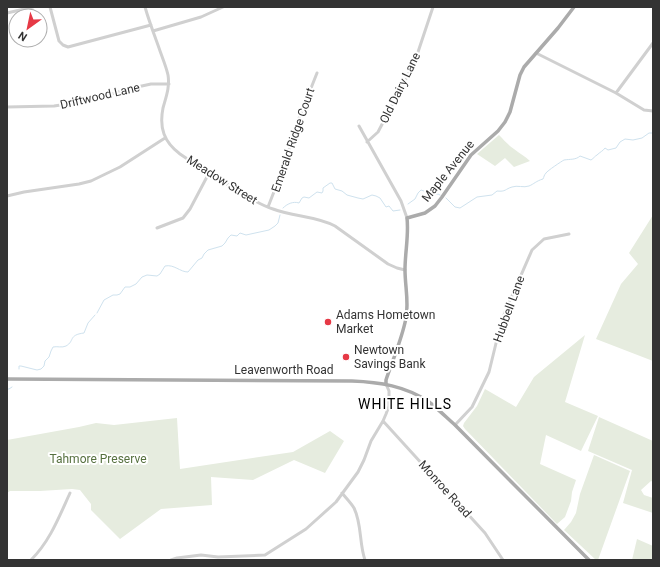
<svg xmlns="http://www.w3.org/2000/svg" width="660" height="567" font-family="Roboto,sans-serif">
	<rect width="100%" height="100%" fill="#fff"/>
	<!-- green -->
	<path fill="#e6ecdf" d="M499 135C504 140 508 145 514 149 520 154 525 156 530 161L514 167 505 158 495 166 477 154Z
		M653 215V361L596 339 621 284 638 264 629 253Z
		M585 335 565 402 598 416 581 451 546 435 540 464 576 480 572 492 571 501 565 517 557 524 465 429 463 426 464 423 477 406 485 389 516 407 534 377Z
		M599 417 653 441V482L651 481 641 490 644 495 653 498V513L623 503 632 470 588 451Z
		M177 418 180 469 293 452 330 431 344 441 325 473 294 460 253 480 211 477 212 505 161 509 120 539 91 510V504L80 490 72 489 40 491H10L7 493V440L79 427 96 423 114 425Z
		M594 455 630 471 598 560H596L564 530 571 522 576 513 580 494Z
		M637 539 653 546V560H632Z"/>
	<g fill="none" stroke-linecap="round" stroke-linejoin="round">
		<!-- stream -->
		<path stroke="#cfe2ee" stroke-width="1" d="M446 198 455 207 460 208 477 197 492 195 497 191C506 192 505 189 512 187 517 185 524 188 529 186 534 184 536 181 543 179 544 177 544 175 546 173 547 171 562 161 564 160 570 159 576 160 580 156L591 160C594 158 595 156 597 155 600 152 603 151 605 148L608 150 616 148 620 142 625 139 633 140 642 138 649 133H653
			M408 204 415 199 418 193 421 190 424 191 430 196 438 194 440 195
			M283 208C287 204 293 201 299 203L302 198 304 197 309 198 317 192 322 193 323 191V188L330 183H332L335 189 342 191 347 195 358 198 363 199 372 195 376 196 380 198 386 207 389 206 393 211 400 210
			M97 313 104 300 113 295H117L120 294 125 287H130L136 284 142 277 147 275 157 276 160 274 165 266C174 264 180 272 188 272L198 260 202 258 204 254 208 250 222 246 225 243 228 238 231 235 237 236 240 233 246 235 269 230 275 226 278 223 280 215
			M19 369V366H21L37 370 41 369 44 366 45 361 49 357 51 351 53 347C57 346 62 348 66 346 75 341 68 335 84 333L88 323 95 315
			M7 389H9L12 387"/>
		<!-- minor -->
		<path stroke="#d0d0d0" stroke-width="3" d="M50 7 59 41 63 45 68 47 151 25
			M145 7C149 21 154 34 159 48 162 57 166 66 168 75 170 87 166 97 163 108 159 128 164 142 180 154 196 165 213 175 230 186 244 194 257 204 273 209 294 217 316 216 335 226L388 264 397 268 405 270
			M7 13 33 7
			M153 31 201 17 223 7
			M536 53 616 93 644 110 653 111
			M616 93 653 43
			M7 107 54 106 88 101 128 89 151 84H169
			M359 126 401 201 407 218
			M367 142 378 132 410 71 418 52 433 7
			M7 196 24 192 79 184 91 181 120 167 165 138
			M268 207 286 161 294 131 317 73
			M157 228 183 218 190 209 209 173
			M383 421 485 533 503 560
			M455 425 472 407 489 372 499 331 505 312 532 250 544 239 569 234
			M342 493C346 498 351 503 354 508 362 524 359 543 365 560
			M31 560C50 541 59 517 70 493
			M171 560 177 558 201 555 218 557 265 555 306 529 336 502 358 472 364 460 371 441 383 421 386 414 389 406V391L386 384"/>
		<!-- major -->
		<path stroke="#ababab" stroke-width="3.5" d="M7 379 352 381C379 382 406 386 429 402 438 409 446 417 455 425L589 560
			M386 384V380C393 359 402 339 406 318 409 302 405 286 405 270 405 252 409 235 407 218L425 213 435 206 442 197 471 155 498 131 505 122 510 112 520 75 524 67 558 28 574 7"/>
	</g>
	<!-- markers -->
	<g fill="#e63946" stroke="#fff" stroke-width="1.5">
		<circle cx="328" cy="322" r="4"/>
		<circle cx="346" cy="357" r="4"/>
	</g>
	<g text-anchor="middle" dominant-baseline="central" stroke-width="4" stroke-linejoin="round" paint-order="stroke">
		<!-- street labels -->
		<g font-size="12" fill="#333" stroke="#fff">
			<text transform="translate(400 88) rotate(-64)">Old Dairy Lane</text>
			<text transform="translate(100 96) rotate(-13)">Driftwood Lane</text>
			<text transform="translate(293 140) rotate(-71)">Emerald Ridge Court</text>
			<text transform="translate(448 171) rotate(-51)">Maple Avenue</text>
			<text transform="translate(222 180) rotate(32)">Meadow Street</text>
			<text transform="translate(509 309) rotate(-70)">Hubbell Lane</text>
			<text x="284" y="370">Leavenworth Road</text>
			<text transform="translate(445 489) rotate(48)">Monroe Road</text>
		</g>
		<!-- poi labels -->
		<g font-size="12" fill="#333" stroke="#fff" text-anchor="start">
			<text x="336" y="315">Adams Hometown<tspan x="336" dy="14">Market</tspan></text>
			<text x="354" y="350">Newtown<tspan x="354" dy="14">Savings Bank</tspan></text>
		</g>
		<!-- park labels -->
		<g font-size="12" fill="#56703f" stroke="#fff">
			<text x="98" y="459">Tahmore Preserve</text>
		</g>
		<!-- quarter labels -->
		<g font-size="14" letter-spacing="1" fill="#000" stroke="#fff">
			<text x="405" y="404">WHITE HILLS</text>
		</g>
	</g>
	<!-- border -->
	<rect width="660" height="567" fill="none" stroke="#333333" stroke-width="16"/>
	<!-- north arrow -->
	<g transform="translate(28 28) rotate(213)"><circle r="19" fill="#ffffff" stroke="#adadad"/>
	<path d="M0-3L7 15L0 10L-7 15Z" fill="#e63946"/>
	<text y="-6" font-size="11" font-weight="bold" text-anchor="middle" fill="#333333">N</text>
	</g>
</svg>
